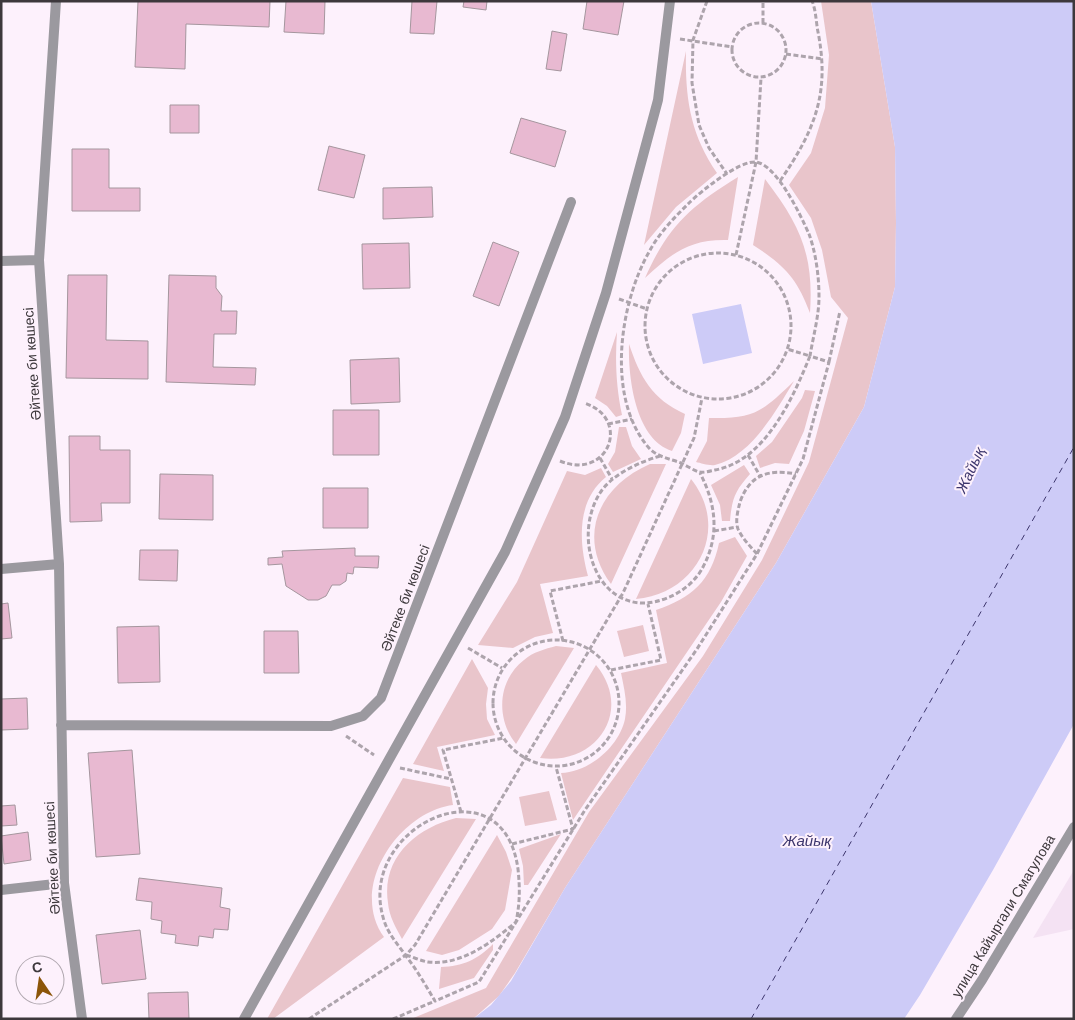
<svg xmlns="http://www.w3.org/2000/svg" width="1075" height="1020" font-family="Arial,sans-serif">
	<rect width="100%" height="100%" fill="#fdf1fc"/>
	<!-- built -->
	<path fill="#f4e2f3" d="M1074 870V929L1033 938Z"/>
	<!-- green -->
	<path fill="#e9c5cb" d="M821 1H871L895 147 896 223 895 287 864 407 776 563 565 888 515 973 499 996 473 1019H411L486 988 589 812 703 656 762 560 809 462 848 318 831 297 822 250 811 218 789 185 811 153 825 108 829 55Z
		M686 51C685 97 690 134 717 173L676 207 644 245Z
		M738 177 728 240C689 239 672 253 645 278 668 226 691 206 738 177Z
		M765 179C800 225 814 254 810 313 797 278 784 265 753 245Z
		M617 332C615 361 616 386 622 415L616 417 607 406 595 398Z
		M629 344C640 377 652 399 685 414L681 433 672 451C635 439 628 377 629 344Z
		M794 381C776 411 751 456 715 465 709 466 701 463 696 462L707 441 709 418C754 419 762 412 794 381Z
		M805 390 815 391 804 431 789 464 775 463 760 468 756 456 772 442 802 398Z
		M619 427H626L632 446 641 459 613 472 608 464 615 452Z
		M650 464H666L611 584C576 536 599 486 650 464Z
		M744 465 750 474C735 491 732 498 730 521H722L720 505 711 485Z
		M601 468 606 477C576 501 579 543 588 576L540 584 553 633 535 637 513 648 478 645 517 582 567 471 585 475Z
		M691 479C731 529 697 594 636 599Z
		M735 537 747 556 721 602 573 820 561 773C589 772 619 747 625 719 628 703 624 688 621 673L667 663 656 610C692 598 711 581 719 543Z
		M643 625 649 651 624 657 617 631Z
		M556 646 574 648 516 744C496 719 497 681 524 660 533 652 545 649 556 646Z
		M472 659 488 688 486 704 487 719 495 735 437 747 444 771 413 764Z
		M596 665C634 711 596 766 540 758Z
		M403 778 450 787 453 805C399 812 348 887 384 937L273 1019H267Z
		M549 791 557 820 525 826 519 797Z
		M456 818 476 819 402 939C396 928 389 916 388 903 381 858 416 828 456 818Z
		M561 834 528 885H524L523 866 519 849Z
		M497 835 506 852 512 870 505 910 492 929 459 950 442 955 426 951Z
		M493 944V950L474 978 439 989 441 967C463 966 477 960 493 944Z"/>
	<!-- water -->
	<path fill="#cdcbf7" d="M871 1H1074V724L993 870 920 995 904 1019H473L491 1005 511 981 565 888 776 563 864 407 895 287 896 223 895 147Z
		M741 304 752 353 703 364 692 314Z"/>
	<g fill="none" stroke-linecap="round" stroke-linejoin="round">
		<!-- ferry -->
		<path stroke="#3d366d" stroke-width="1" stroke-dasharray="6 5" stroke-linecap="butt" d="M751 1019 1074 447"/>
	</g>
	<!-- building -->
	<path fill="#e8b9d1" stroke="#a5969e" d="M138 1H270L269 27 186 24 185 69 135 67Z
		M286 1H325L324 34 284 32Z
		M412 1H437L434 34 410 33Z
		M464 1H487L486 10 463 7Z
		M587 1H624L618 35 583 29Z
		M552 31 567 34 561 71 546 69Z
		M170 105H199V133H170Z
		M521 118 566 131 555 167 510 153Z
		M329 146 365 155 354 198 318 190Z
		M72 149H109V188H140V211H72Z
		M432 187 433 217 383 219V188Z
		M493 242 519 252 499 306 473 296Z
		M409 243 410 288 363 289 362 244Z
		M68 275H107L106 340 148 341V379L66 378Z
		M169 275 216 276V288L222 296 221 311H237L236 334H214L213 367 256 368 255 385 166 382Z
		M399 358 400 402 351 404 350 360Z
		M333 410H379V455H333Z
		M69 436H100V450H130V503H101L102 521 70 522Z
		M160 474 213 475V520L159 519Z
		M323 488H368V528H323Z
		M355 548V556H379L378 568 354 567 353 574 347 573 346 581 340 585H332L326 596 318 600H308L286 586 282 564 268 565V558L283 557 282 551Z
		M140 550H178L177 581 139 580Z
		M8 603 12 638 1 639V604Z
		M159 626 160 682 118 683 117 627Z
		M264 631H298L299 673H264Z
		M27 698 28 729 1 730V699Z
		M132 750 140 854 96 857 88 753Z
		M15 805 17 825 1 826V806Z
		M28 832 31 860 4 864 1 836Z
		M139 878 222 888 220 907 230 909 228 930 214 929 213 938 199 936 198 946 175 943 176 935 161 933 162 921 151 919 152 902 136 900Z
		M140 930 146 979 102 984 96 935Z
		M188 992 189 1019H149L148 993Z"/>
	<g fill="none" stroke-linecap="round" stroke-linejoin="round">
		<!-- path -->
		<path stroke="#ada4ac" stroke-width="3" stroke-dasharray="5 2.5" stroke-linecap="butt" d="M707 1 693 40 692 83 699 125 709 148 727 174
			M763 23V1
			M732 50a27 27 0 1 1 54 0a27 27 0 1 1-54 0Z
			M680 39 732 47
			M786 54 823 59
			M780 181C815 130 830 93 818 32 816 22 816 10 812 1
			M645 326a73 73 0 1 1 146 0a73 73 0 1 1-146 0Z
			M736 255 756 162 761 78
			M619 299 647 309
			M829 362 840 311
			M608 424 632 419
			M748 455 760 476
			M660 456C640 462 612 474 600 493 569 542 602 624 667 598 681 593 696 581 703 567 720 535 716 504 700 473
			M600 458 612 479
			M560 461C609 481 632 418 584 403
			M714 531 737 527
			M757 554C750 546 742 538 738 529 735 521 738 510 740 502 750 474 769 469 796 474
			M493 703a63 63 0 1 1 126 0a63 63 0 1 1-126 0Z
			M563 641 550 591 602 581
			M468 648 502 668
			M611 670 661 660 648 604
			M346 736 374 755
			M400 768 451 779
			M461 812 443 750 504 738
			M512 844 573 829 556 767
			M406 955C413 957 421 961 428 962 461 966 492 942 516 922 520 903 520 888 518 869 503 759 357 826 383 917 387 933 397 943 406 956 417 970 426 986 435 1001L479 982 585 810 697 649 757 554 803 459 829 362 810 356C813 337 819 316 819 297 819 277 816 253 809 234 801 216 777 165 756 162 740 160 701 191 689 203 674 218 659 233 649 252 619 305 606 399 649 448 657 457 671 459 681 463 687 466 693 470 699 472 704 473 710 471 715 470 765 461 793 398 810 356L787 349
			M309 1019 406 955 415 945 623 593 694 438 702 398
			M393 1019 435 1001"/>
		<!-- pedestrian -->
		<path stroke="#9b999f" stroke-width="10" d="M244 1019 505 552 565 417 606 293 658 100 670 1
			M956 1019 982 980 1074 827"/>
		<!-- minor -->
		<path stroke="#9b999f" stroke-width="10" d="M56 1 39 260 59 564 64 883 82 1019
			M1 261 39 260
			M1 569 59 564
			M61 725 331 726 363 716 381 698 571 202
			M1 890 64 883"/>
	</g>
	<g text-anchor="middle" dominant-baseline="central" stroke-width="4" stroke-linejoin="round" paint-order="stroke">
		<!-- street labels -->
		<g font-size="14" fill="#3d383c" stroke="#fdf1fc">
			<text transform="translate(32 364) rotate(-94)">Әйтеке би көшесі</text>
			<text transform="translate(405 598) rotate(-69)">Әйтеке би көшесі</text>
			<text transform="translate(52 858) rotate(-93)">Әйтеке би көшесі</text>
			<text transform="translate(1003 916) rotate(-59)">улица Кайыргали Смагулова</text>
		</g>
		<!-- water labels -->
		<g font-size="15" font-style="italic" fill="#3d366d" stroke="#fdf1fc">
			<text transform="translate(970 470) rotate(-65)">Жайық</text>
			<text x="807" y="840">Жайық</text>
		</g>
	</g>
	<!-- border -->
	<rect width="1075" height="1020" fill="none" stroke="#3d383c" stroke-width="5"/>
	<!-- north arrow -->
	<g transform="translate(40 980) rotate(347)"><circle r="24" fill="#fdf1fc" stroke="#b0a7af"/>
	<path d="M0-4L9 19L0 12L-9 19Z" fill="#8c5509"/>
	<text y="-8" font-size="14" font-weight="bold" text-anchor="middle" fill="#3d383c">С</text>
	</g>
</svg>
